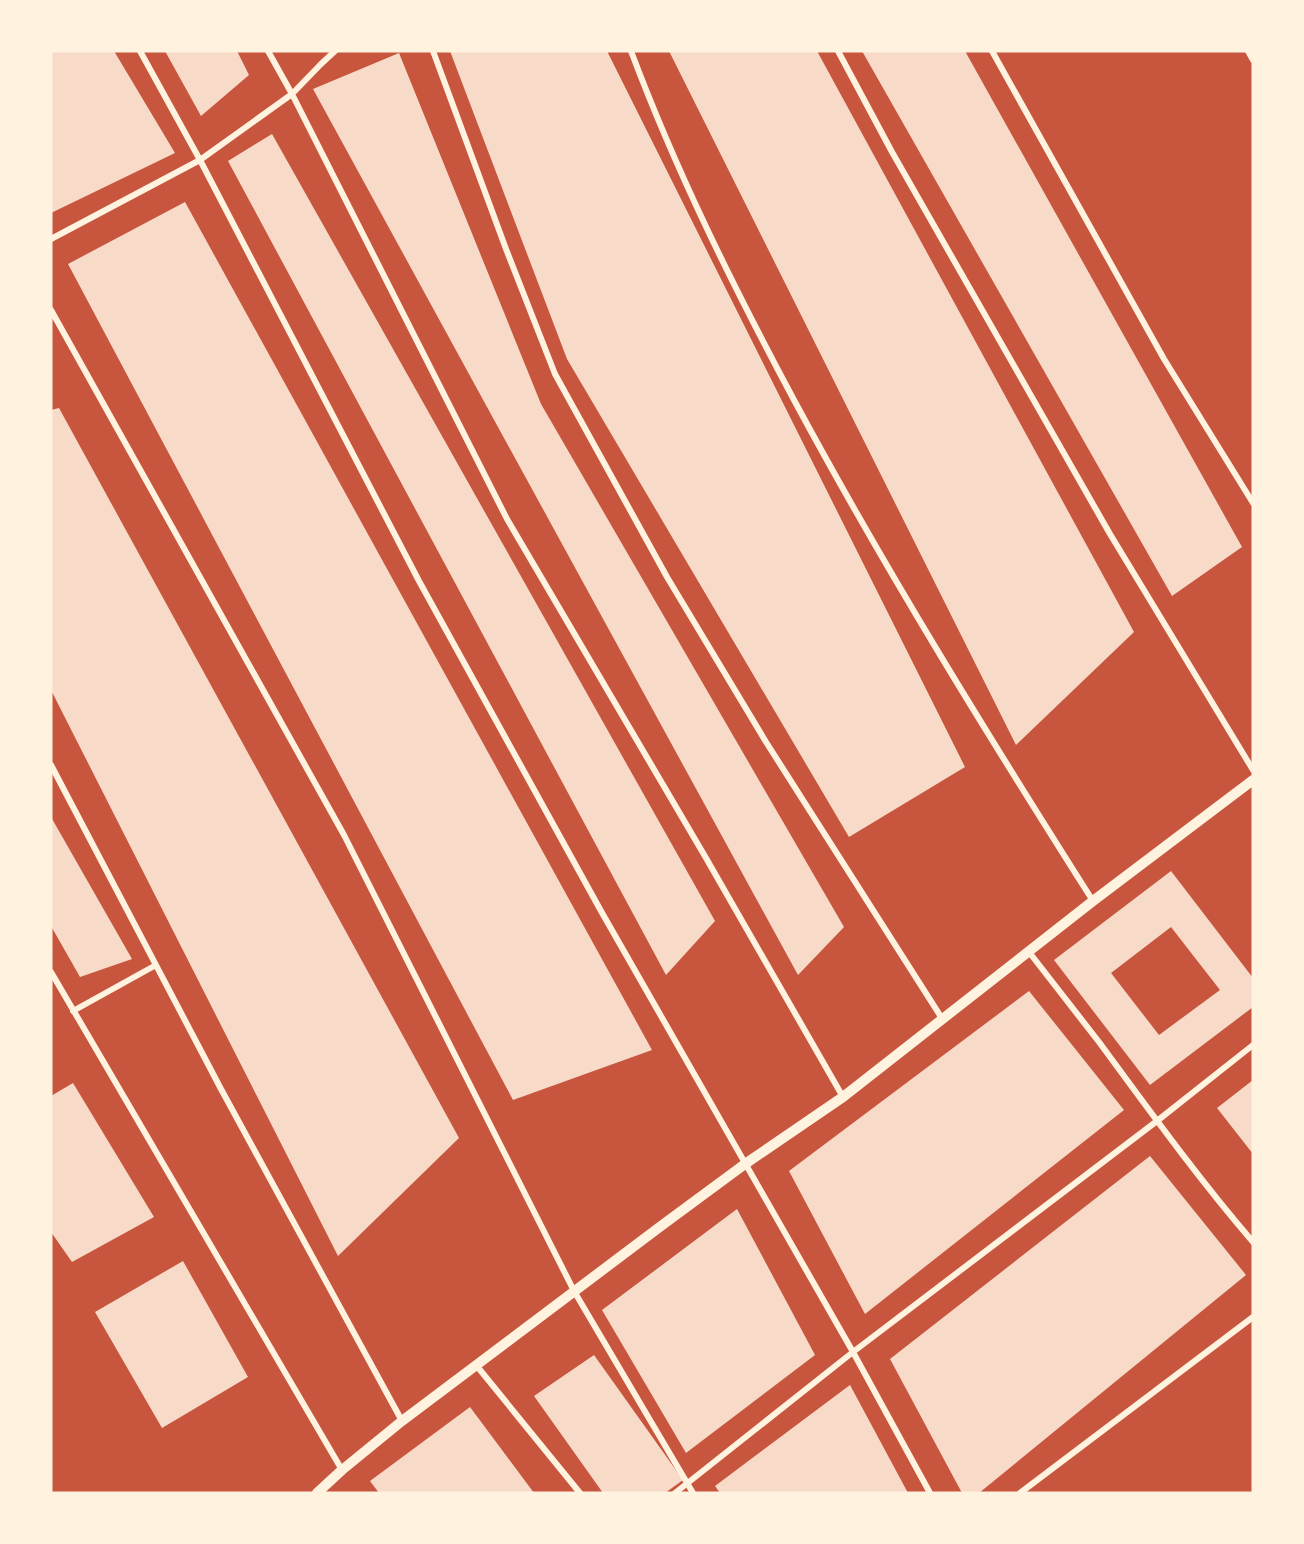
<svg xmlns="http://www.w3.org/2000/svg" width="1304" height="1544" font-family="Mulish,sans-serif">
	<rect width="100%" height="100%" fill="#c8553d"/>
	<!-- building -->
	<path fill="#f7dbc8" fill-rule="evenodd" d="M51 51H114L175 153 51 213Z
		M165 51H237L249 75 201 116Z
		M450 51H607L965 767 849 837 567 359Z
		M669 51H817L1134 632 1016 745Z
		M862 51H965L1242 547 1172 596Z
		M399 53 541 404 844 927 798 975 313 89Z
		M272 134 715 921 666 975 228 161Z
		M185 202 652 1050 513 1100 68 264Z
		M59 408 459 1138 338 1256 51 690V410Z
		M51 817 132 959 80 977 51 926Z
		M1171 871 1253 978V1007L1150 1085 1054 960ZM1171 927 1220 990 1159 1035 1111 973Z
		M1029 991 1124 1110 865 1314 789 1171Z
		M1253 1080V1154L1217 1108Z
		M73 1083 154 1217 72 1262 51 1232V1096Z
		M1150 1156 1246 1275 979 1493H962L890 1359Z
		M737 1209 815 1355 686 1453 602 1310Z
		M183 1261 248 1377 162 1428 95 1312Z
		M594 1355 683 1480 665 1493H603L534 1396Z
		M850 1385 908 1493H720L715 1486Z
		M470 1407 534 1493H379L370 1481Z"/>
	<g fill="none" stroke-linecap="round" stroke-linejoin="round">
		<!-- minor -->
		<path stroke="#fff3e0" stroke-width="6" d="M140 51 200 160 419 581 601 911 853 1352 930 1493
			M268 51 292 94 507 519 706 858 843 1097
			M433 51 506 249 555 374 667 577 766 742 943 1020
			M631 51C676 171 733 286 794 400 886 571 989 737 1093 901
			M838 51 892 152 1110 534 1253 770
			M992 51 1164 359 1253 503
			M1248 51 1253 60
			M51 239 200 160 292 94 321 64 335 51
			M51 310 344 835 574 1291 693 1493
			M51 765 221 1089 402 1421
			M1029 952C1052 982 1076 1012 1099 1042 1149 1110 1198 1178 1253 1242
			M51 972 342 1470
			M73 1011 156 965
			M476 1365 580 1493
			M675 1493 853 1352 1157 1121 1253 1045
			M1020 1493 1253 1317"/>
		<!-- tertiary -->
		<path stroke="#fff3e0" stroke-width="10" d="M317 1493 342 1470 402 1421 661 1226 745 1164 843 1097 1093 901 1253 780"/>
	</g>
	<!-- border -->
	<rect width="1304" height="1544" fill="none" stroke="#fff3e0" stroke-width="105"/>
</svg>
